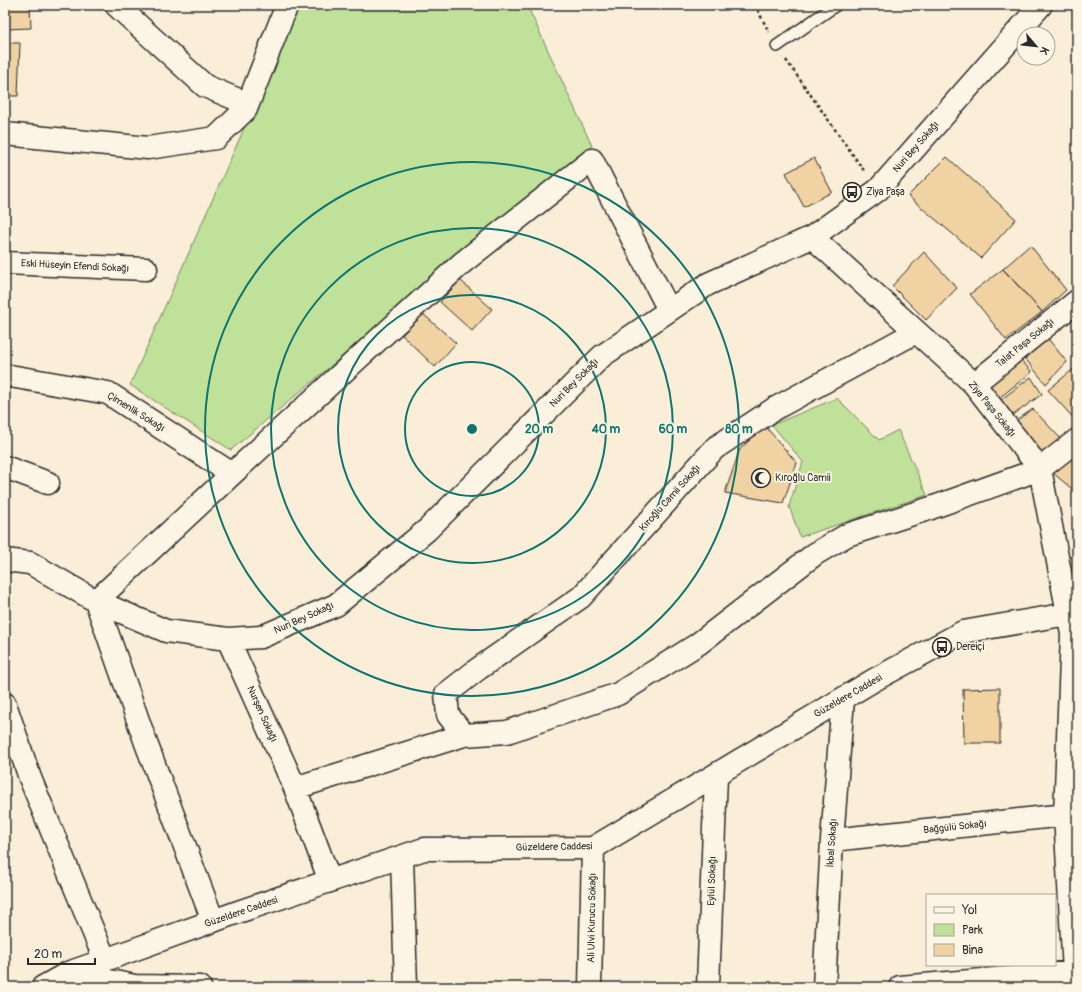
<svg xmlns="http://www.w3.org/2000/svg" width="1082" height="992" font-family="Pangolin,sans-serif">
	<rect width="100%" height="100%" fill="#faeed8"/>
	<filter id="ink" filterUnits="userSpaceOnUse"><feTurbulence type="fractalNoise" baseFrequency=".025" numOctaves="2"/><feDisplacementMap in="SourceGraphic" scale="8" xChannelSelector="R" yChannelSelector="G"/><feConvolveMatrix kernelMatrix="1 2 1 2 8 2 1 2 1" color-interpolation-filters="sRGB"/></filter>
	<g filter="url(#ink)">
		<!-- green -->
		<path fill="#c0e19a" stroke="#768662" d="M299 5H527L592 146 231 450 130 385Z
			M837 398 879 440 898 430 927 495 800 537 789 506 803 462 772 425Z"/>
		<!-- building -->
		<path fill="#f1d2a3" stroke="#2b2b2b" d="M5 5H30L31 28 5 29Z
			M5 43H20L18 96H5Z
			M947 157 1016 219 981 258 908 196Z
			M814 158 832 192 804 207 786 173Z
			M1030 245 1066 290 1042 312 1003 269Z
			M924 252 957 288 926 320 892 286Z
			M1003 269 1042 312 1006 340 970 294Z
			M460 280 492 309 472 331 440 302Z
			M423 314 456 343 435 367 402 335Z
			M1045 335 1067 362 1046 384 1023 356Z
			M1019 358 1032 372 999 398 986 382Z
			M1077 366V422L1048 390Z
			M1031 377 1042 394 1012 416 999 401Z
			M1033 409 1061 439 1036 460 1008 426Z
			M765 426 797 463 783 503 725 493 740 449Z
			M1077 454V493L1053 473Z
			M1077 556V602L1065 559Z
			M1000 688V743H964L963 689Z"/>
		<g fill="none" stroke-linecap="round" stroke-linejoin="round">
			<!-- lane casing -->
			<g stroke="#2b2b2b" stroke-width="14">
				<path id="lane" d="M777 46 836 5"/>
			</g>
			<!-- street casing -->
			<g stroke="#2b2b2b" stroke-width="25">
				<path id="street" d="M116 5 205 86 248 104
					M5 134 148 148 216 138 246 109 287 5
					M812 237 974 384 1040 469 1072 634 1077 635
					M5 263 146 269
					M916 332 774 409 715 448 581 597 478 669 446 694 448 715 464 735 507 732 618 694 698 644 815 554 847 535 931 508 1040 469 1077 440
					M5 376H10L108 393 232 474
					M974 384 1077 301
					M5 467 48 483
					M5 560 30 563 96 601 166 631 228 639 261 637 336 605 427 530 602 356 708 284 812 237 878 190 1041 5
					M96 601 232 474 462 263 592 160 669 310
					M96 601 146 743 213 921
					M1072 634 1065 815 1074 972
					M228 639 295 788
					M5 704 30 778 105 960
					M832 840 1065 815 1077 814
					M402 857 406 987
					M330 881 295 788 464 735
					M68 973 135 986 200 987
					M590 987 593 848
					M708 987 716 775
					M824 987 832 840 843 699
					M900 987 1077 972"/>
			</g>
			<!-- secondary casing -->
			<g stroke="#2b2b2b" stroke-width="25">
				<path id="secondary" d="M43 987 68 973 105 960 238 912 424 849 593 848 874 680 963 632 1068 614 1077 610"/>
			</g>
			<!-- path -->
			<path stroke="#2b2b2b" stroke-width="2.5" stroke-dasharray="3 3" stroke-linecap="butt" d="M755 5 769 32
				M786 60 865 172"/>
			<!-- lane -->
			<use href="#lane" stroke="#fcf5e5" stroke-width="11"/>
			<!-- street -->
			<use href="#street" stroke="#fcf5e5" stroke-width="22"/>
			<!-- secondary -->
			<use href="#secondary" stroke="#fcf5e5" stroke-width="22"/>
		</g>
	</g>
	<!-- distance rings -->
	<g fill="none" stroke="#0f766e" stroke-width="2">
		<circle cx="472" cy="429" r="67"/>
		<circle cx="472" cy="429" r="134"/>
		<circle cx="472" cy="429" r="201"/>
		<circle cx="472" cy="429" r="267"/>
	</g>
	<!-- icons -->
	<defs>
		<g id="bus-ring" transform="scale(1)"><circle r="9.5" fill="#fcf5e5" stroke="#2b2b2b" stroke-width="1.5"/><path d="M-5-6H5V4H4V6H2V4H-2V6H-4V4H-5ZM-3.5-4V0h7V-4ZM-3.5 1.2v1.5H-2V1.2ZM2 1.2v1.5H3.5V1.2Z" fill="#2b2b2b"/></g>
		<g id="mosque-ring" transform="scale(1)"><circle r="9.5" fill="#fcf5e5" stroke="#2b2b2b" stroke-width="1.5"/><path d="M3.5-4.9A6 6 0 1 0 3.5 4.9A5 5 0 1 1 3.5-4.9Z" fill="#2b2b2b"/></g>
	</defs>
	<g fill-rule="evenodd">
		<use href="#bus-ring" x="852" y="192"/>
		<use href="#mosque-ring" x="761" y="478"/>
		<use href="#bus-ring" x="942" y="647"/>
	</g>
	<g text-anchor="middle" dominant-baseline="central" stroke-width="3.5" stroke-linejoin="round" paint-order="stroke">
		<!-- street labels -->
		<g font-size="10" fill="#2b2b2b" stroke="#fcf5e5">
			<text transform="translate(916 147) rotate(-49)">Nuri Bey Sokağı</text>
			<text transform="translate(75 266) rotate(3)">Eski Hüseyin Efendi Sokağı</text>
			<text transform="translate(1025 343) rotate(-39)">Talat Paşa Sokağı</text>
			<text transform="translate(574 383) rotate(-45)">Nuri Bey Sokağı</text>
			<text transform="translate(992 409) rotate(51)">Ziya Paşa Sokağı</text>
			<text transform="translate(136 412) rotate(32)">Çimenlik Sokağı</text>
			<text transform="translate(670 498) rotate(-48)">Kıroğlu Camii Sokağı</text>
			<text transform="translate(304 618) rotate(-24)">Nuri Bey Sokağı</text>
			<text transform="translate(848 696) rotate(-30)">Güzeldere Caddesi</text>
			<text transform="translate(262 714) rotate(66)">Nurşen Sokağı</text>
			<text transform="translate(955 827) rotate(-6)">Bağgülü Sokağı</text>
			<text transform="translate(832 843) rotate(-86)">İkbal Sokağı</text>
			<text transform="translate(554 847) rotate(-1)">Güzeldere Caddesi</text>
			<text transform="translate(712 881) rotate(-88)">Eylül Sokağı</text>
			<text transform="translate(241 912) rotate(-19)">Güzeldere Caddesi</text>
			<text transform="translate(592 918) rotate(-89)">Ali Ulvi Kurucu Sokağı</text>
		</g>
		<!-- poi labels -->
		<g font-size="10" fill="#2b2b2b" stroke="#fcf5e5" text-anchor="start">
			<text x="866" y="192">Ziya Paşa</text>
			<text x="775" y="478">Kıroğlu Camii</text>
			<text x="956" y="647">Dereiçi</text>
		</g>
	</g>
	<circle cx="472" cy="429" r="6" fill="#0f766e" stroke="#fcf5e5" stroke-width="2"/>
	<g font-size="12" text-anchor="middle" font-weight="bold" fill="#0f766e" stroke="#fcf5e5" stroke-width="3.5" stroke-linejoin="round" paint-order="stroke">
		<text x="539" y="433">20 m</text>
		<text x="606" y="433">40 m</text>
		<text x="673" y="433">60 m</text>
		<text x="739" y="433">80 m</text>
	</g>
	<!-- margin -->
	<rect width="1082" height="992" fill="none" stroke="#fcf5e5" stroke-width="20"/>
	<rect x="10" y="10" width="1062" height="972" fill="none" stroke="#2b2b2b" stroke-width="1.5" filter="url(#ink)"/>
	<!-- legend -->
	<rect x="926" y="894" width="130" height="72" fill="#fcf5e5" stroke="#a8a49b"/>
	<rect x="934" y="907" width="20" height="6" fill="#fcf5e5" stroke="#a8a49b"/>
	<text x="962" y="914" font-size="12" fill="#2b2b2b">Yol</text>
	<rect x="934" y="924" width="20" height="12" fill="#c0e19a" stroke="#a8a49b"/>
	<text x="962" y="934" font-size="12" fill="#2b2b2b">Park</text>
	<rect x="934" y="944" width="20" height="12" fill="#f1d2a3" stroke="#a8a49b"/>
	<text x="962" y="954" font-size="12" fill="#2b2b2b">Bina</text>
	<!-- north arrow -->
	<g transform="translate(1036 46) rotate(118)"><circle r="19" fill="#fcf5e5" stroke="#a8a49b"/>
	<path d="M0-3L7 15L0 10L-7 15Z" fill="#2b2b2b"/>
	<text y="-6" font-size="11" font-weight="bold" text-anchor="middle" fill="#2b2b2b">K</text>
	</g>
	<!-- scale -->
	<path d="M28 958v6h67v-6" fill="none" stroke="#2b2b2b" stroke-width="2"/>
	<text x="34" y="958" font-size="12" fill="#2b2b2b" stroke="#fcf5e5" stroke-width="3" paint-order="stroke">20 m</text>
</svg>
